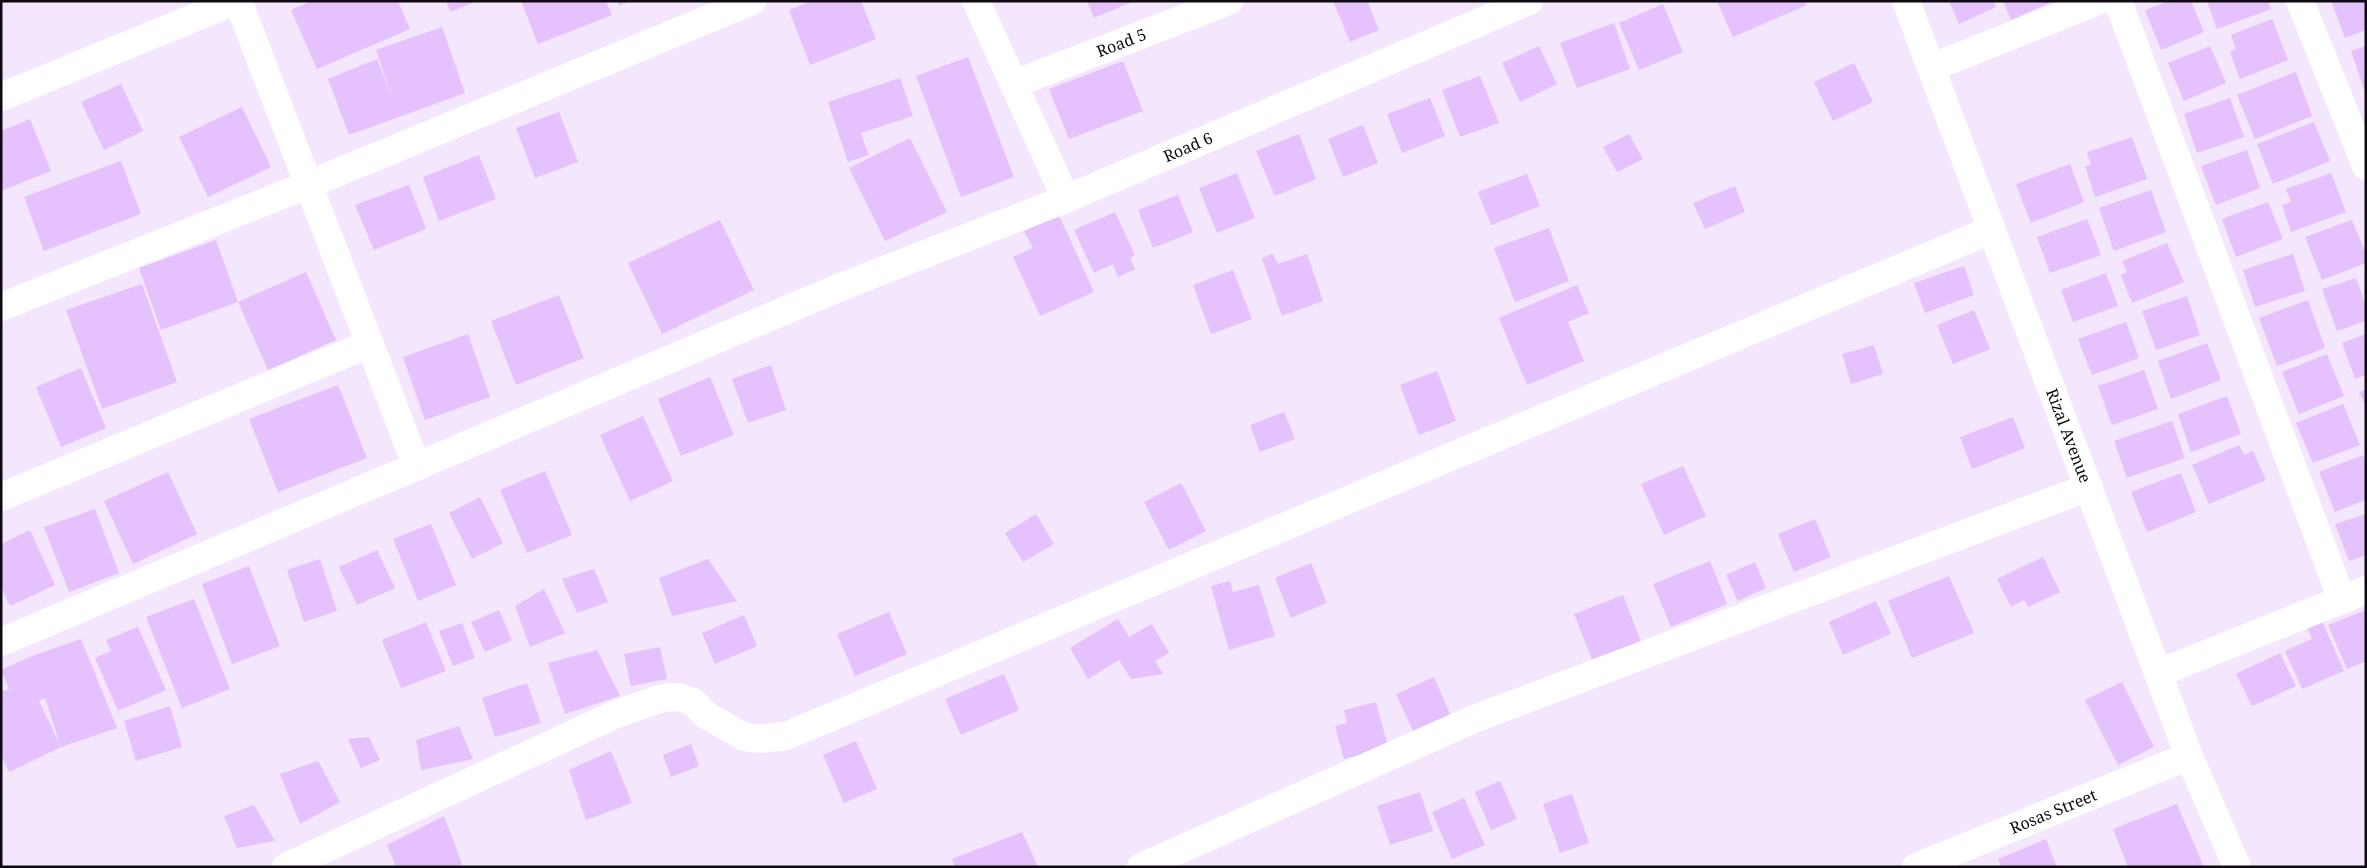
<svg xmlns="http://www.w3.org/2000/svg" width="2367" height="868" font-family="'Noto Serif',serif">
	<rect width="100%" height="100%" fill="#f4e7fd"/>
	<!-- building -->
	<path fill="#e5c1fd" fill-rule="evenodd" d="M311 1H398L410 29 317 69 291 10Z
		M446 1H477L451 12Z
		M521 1H606L612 15 538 44Z
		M617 1H630L619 6Z
		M812 1H861L876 39 810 65 789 10Z
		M1087 1H1135L1094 18Z
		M1333 1H1367L1379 30 1350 42Z
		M1717 1H1805L1807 5 1733 37Z
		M1949 1H1993L1996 7 1959 24Z
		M2003 1H2054L2011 20Z
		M2169 1H2191L2204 32 2161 50 2145 10Z
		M2207 1H2268L2271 9 2217 29Z
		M2331 1H2366V30L2345 38Z
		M1663 4 1683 52 1639 70 1619 23Z
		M2272 19 2288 60 2240 79 2230 52 2236 49 2231 35Z
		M1614 23 1630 69 1577 88 1560 43Z
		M442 27 465 93 349 135 328 79 377 59 393 100 376 50Z
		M1539 46 1557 84 1520 102 1502 63Z
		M2210 46 2226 83 2184 101 2168 63Z
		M2366 46V92H2365L2351 51Z
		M968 57 1014 177 961 197 916 76Z
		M1123 61 1143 111 1069 139 1049 89Z
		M1854 63 1873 102 1833 121 1814 82Z
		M2296 72 2312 116 2255 139 2237 95Z
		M1480 76 1499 123 1460 137 1442 90Z
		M900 78 913 116 861 133 869 155 848 162 828 102Z
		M121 84 143 131 104 150 81 102Z
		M1430 98 1445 136 1402 153 1387 114Z
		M2230 98 2244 137 2197 153 2184 114Z
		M242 107 271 167 208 197 179 137Z
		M559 112 578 162 535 178 516 128Z
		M30 119 51 171 1 191V131Z
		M2314 122 2330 161 2273 184 2257 144Z
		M1363 125 1378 163 1343 177 1328 139Z
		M1299 134 1316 179 1275 196 1256 151Z
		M1629 134 1643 159 1617 172 1603 147Z
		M2132 137 2147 179 2095 197 2085 166 2091 165 2087 152Z
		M910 138 947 212 885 241 849 168Z
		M2247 150 2260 188 2216 205 2201 166Z
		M479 155 496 199 439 221 423 177Z
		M121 161 141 214 44 251 24 197Z
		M2070 164 2084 202 2031 223 2016 184Z
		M1237 173 1255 218 1217 233 1199 188Z
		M2331 173 2346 212 2291 232 2282 205 2291 202 2286 189Z
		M1527 174 1540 206 1491 225 1478 192Z
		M409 185 426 229 374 250 355 205Z
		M1735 186 1745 212 1705 229 1693 203Z
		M2151 190 2166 232 2114 251 2099 208Z
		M1178 195 1193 232 1153 248 1138 210Z
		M2268 202 2283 239 2236 257 2222 219Z
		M1115 212 1135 255 1130 258 1135 269 1118 277 1113 264 1094 273 1074 230Z
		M1059 215 1094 292 1040 316 1013 257 1033 248 1024 231Z
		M2087 219 2101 255 2050 273 2037 237Z
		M720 220 754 290 662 334 628 263Z
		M2352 220 2366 254V263L2322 280 2305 237Z
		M1549 228 1569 281 1515 302 1494 248Z
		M216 240 238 302 161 330 139 268Z
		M2167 243 2184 282 2132 303 2121 275 2127 272 2122 261Z
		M1273 254 1278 264 1307 254 1323 301 1282 316 1262 258Z
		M2293 254 2305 291 2255 307 2243 270Z
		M1964 266 1974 295 1925 313 1914 283Z
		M1233 270 1252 319 1211 334 1193 285Z
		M306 272 336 340 268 370 238 302Z
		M2106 273 2118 306 2073 322 2061 290Z
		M2356 278 2366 306V321L2337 331 2322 289Z
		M142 284 177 382 102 409 66 310Z
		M1577 285 1589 313 1568 322 1584 361 1527 385 1499 318Z
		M559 295 584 358 516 385 491 321Z
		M2187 296 2200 335 2156 350 2142 311Z
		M2308 300 2325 348 2277 366 2259 318Z
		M1974 310 1990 349 1953 364 1937 325Z
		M2126 322 2139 358 2092 375 2078 339Z
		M468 334 490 397 425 420 403 357Z
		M2366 334V375L2355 379 2342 343Z
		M2207 343 2221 380 2171 399 2158 361Z
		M1874 345 1883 374 1851 384 1842 354Z
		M2327 354 2344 396 2299 414 2282 372Z
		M771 365 786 410 748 423 732 379Z
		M81 368 106 428 61 447 36 387Z
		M2144 370 2158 409 2112 425 2098 386Z
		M1437 371 1456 421 1419 435 1400 385Z
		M710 377 734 435 681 456 658 399Z
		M338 385 367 458 278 492 249 419Z
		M2366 389V407L2359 392Z
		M2227 396 2241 434 2191 452 2178 414Z
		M2343 404 2360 445 2313 463 2296 423Z
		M1284 412 1295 439 1260 452 1250 425Z
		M643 416 673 481 630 501 600 435Z
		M2013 417 2025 448 1972 469 1960 437Z
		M2172 421 2185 458 2127 478 2114 441Z
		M2239 445 2244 455 2253 451 2266 480 2209 504 2192 465Z
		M2363 455 2366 462V500L2335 512 2319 472Z
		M1683 466 1706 516 1664 535 1641 484Z
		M545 471 572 535 527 553 500 490Z
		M168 472 197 534 133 564 104 501Z
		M2181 473 2196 512 2147 532 2131 492Z
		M1181 483 1206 531 1169 550 1144 502Z
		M480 497 503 543 472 559 449 513Z
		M95 509 119 573 69 592 44 527Z
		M1036 514 1054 544 1023 562 1005 533Z
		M2366 514V555L2349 561 2335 524Z
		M1815 519 1831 557 1794 572 1778 534Z
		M431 524 456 585 418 601 393 539Z
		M30 530 55 585 10 606 1 587V544Z
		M377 550 395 588 357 605 339 567Z
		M2043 557 2060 592 2028 607 2024 600 2011 607 1997 579Z
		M320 559 337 611 304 622 287 570Z
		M708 559 737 601 672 616 659 578Z
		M1710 561 1727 604 1671 627 1653 584Z
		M1755 562 1766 588 1738 601 1726 575Z
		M1311 563 1327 603 1291 618 1275 578Z
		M249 566 280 646 232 664 202 584Z
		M594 569 608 602 577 613 562 579Z
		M1949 576 1974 633 1912 658 1888 601Z
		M1230 581 1233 592 1259 585 1275 636 1229 650 1211 586Z
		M544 589 565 633 530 647 515 606Z
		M1623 595 1641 642 1593 662 1574 614Z
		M194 599 230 689 182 708 146 617Z
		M1876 601 1891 634 1843 655 1829 622Z
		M499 610 512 640 485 652 471 622Z
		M2366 610V661L2347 669 2328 625Z
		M889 612 907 654 855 676 837 634Z
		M2319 614 2344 671 2302 689 2285 651 2312 639 2304 620Z
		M744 615 757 646 715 664 702 633Z
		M1118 619 1129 637 1152 624 1169 653 1155 661 1163 674 1131 679 1119 660 1088 679 1070 648Z
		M426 622 446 671 401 688 382 640Z
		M462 623 475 658 453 666 439 631Z
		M138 627 166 690 118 711 95 658 111 651 106 640Z
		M81 639 117 728 61 747 9 772 1 756V692L9 689 1 670 32 656ZM45 698 61 747 39 701Z
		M660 647 667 679 631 686 624 654Z
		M597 650 620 696 565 714 548 663Z
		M2280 653 2296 686 2252 706 2236 674Z
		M1004 674 1019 710 961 735 945 699Z
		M1434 677 1456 728 1419 744 1396 694Z
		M2122 682 2154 747 2118 765 2085 700Z
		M527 683 541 723 495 737 482 698Z
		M1376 702 1388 747 1344 759 1335 726 1347 723 1344 710Z
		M170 706 182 747 136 761 124 721Z
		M459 726 473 759 421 770 416 740Z
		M369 737 380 760 361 768 348 739Z
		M856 741 877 789 844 803 823 755Z
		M691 744 699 766 671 777 663 755Z
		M611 751 632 803 586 820 569 770Z
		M318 761 340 802 300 824 280 774Z
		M1500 781 1517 819 1491 830 1475 792Z
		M1420 792 1433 831 1390 845 1377 806Z
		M1572 794 1589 843 1560 853 1543 804Z
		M1464 798 1485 845 1452 859 1432 812Z
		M2177 804 2204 867H2128L2113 829Z
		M254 805 275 841 237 848 224 816Z
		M444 816 462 864 457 867H396L387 845Z
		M1022 832 1038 867H955L952 859Z
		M2046 839 2057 867H2001L1998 859Z"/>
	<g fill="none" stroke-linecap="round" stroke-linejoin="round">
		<!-- minor -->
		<g stroke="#fff" stroke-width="28">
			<path d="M238 1 417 467"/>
			<path d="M976 1 1066 199"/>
			<path id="s1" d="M1906 1 2189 756 2237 867"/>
			<path d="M2118 1 2342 600"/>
			<path d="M2300 1 2366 166"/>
			<path d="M1933 67 2098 1"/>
			<path id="s2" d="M1014 84 1229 1"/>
			<path d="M1 97 235 1"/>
			<path d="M1 307 310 184 752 1"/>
			<path d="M1 497 369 344"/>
			<path id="s3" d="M1 642 843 286 1066 199 1529 1"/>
			<path d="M2159 673 2366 590"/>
			<path d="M286 867 614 715 662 698 679 697 693 702 706 715 744 737 761 739 786 736 1991 230"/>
			<path d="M1141 867 1474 719 2089 487"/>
			<path id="s4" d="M1916 867 2189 756"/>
		</g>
	</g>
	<g text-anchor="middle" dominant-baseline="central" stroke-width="4.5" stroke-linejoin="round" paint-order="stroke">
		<!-- street labels -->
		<g font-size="16" fill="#0f0a11" stroke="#fff">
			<text stroke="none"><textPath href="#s2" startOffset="115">Road 5</textPath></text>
			<text stroke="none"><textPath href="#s3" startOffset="1286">Road 6</textPath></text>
			<text stroke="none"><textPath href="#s1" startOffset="464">Rizal Avenue</textPath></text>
			<text stroke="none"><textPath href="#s4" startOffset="148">Rosas Street</textPath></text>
		</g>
	</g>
	<!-- border -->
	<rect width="2367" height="868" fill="none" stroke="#0f0a11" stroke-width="5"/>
</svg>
